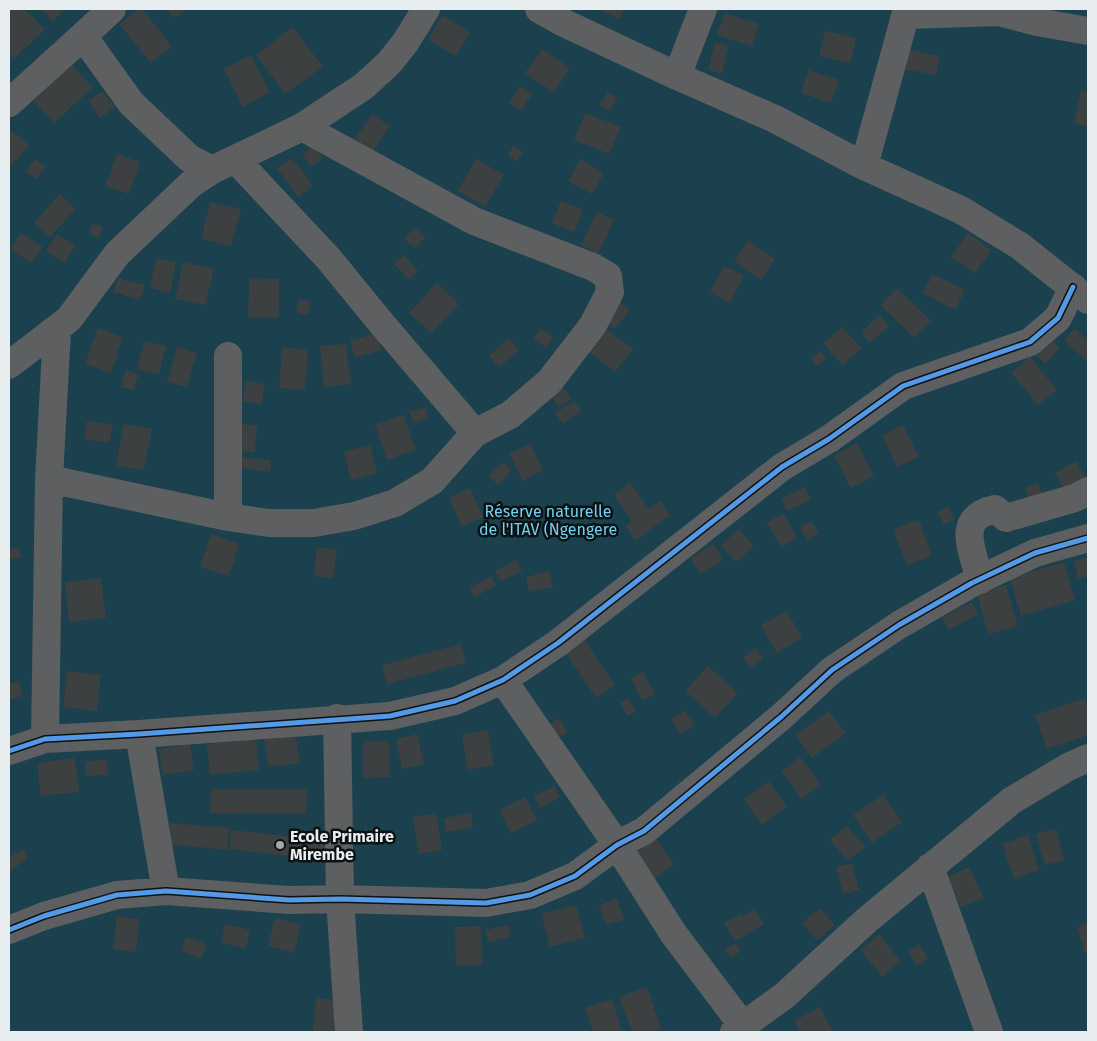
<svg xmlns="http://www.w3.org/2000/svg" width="1097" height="1041" font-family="'Fira Sans',sans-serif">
	<rect width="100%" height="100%" fill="#232829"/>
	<!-- green -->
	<path fill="#1a414d" d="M9 9H1088V1032H9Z"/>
	<!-- building -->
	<path fill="#3c4041" d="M9 9H24L45 29 14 59 9 54Z
		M40 9H64L53 21Z
		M139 9H142L172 46 151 63 119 24Z
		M167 9H186L174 18Z
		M597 9H624L620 19Z
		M724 13 759 24 752 46 717 35Z
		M442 15 470 32 456 56 428 40Z
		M293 27 323 67 285 94 256 55Z
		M825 31 856 38 850 63 819 56Z
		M715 42 729 46 722 74 708 70Z
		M542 49 570 68 554 93 525 73Z
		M907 49 940 56 936 75 903 69Z
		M251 55 270 92 243 107 224 69Z
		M71 64 93 87 54 123 33 101Z
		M808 70 839 80 831 103 801 93Z
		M520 86 532 94 521 111 509 103Z
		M1081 90 1088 92V127L1074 123Z
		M102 91 115 107 100 118 88 101Z
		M608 92 618 98 609 111 599 105Z
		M585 113 621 127 609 154 574 140Z
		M372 114 390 126 373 152 354 140Z
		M12 131 29 145 9 168V134Z
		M313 146 323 158 312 167 302 155Z
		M514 146 523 152 517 162 507 155Z
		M117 154 140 162 129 194 105 186Z
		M292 158 313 186 298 197 277 169Z
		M35 159 46 167 36 179 26 172Z
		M476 159 504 175 485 207 458 191Z
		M580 159 604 173 592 194 568 181Z
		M60 194 76 209 50 237 34 223Z
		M561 201 583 210 574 232 552 223Z
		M210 202 241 209 231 246 201 239Z
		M597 212 614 220 598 254 581 245Z
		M93 223 103 227 98 238 89 233Z
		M415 227 426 237 415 248 404 239Z
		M21 233 43 247 32 263 10 249Z
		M968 233 991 250 975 273 951 257Z
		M57 234 75 246 65 263 46 251Z
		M748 241 775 259 761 280 734 261Z
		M404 255 418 271 409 280 394 264Z
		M156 258 176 262 170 293 150 288Z
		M183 262 214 269 205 305 175 299Z
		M724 266 744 275 730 303 710 293Z
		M933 274 965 290 955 310 923 293Z
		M118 278 145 285 140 300 113 292Z
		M249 278 279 279V317H248Z
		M437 283 459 304 431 333 409 313Z
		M897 288 931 321 915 338 880 305Z
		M298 300 310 301 309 315 297 314Z
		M617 300 630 310 615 329 603 321Z
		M879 315 889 326 870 343 861 333Z
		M602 326 633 349 615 372 585 349Z
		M842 327 862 348 843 365 823 344Z
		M98 328 123 337 111 373 85 364Z
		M541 328 554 338 546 348 533 338Z
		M1075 328 1088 340V358L1086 360 1064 341Z
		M376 333 382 350 355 358 350 341Z
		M509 338 519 350 499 367 489 356Z
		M1052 340 1060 348 1045 364 1036 355Z
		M144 341 166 346 159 374 137 369Z
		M346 344 351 384 324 387 320 346Z
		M177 347 197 353 187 387 167 382Z
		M282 347 308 350 305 390 279 388Z
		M820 351 826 358 817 366 811 358Z
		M1030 357 1057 390 1038 405 1011 373Z
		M126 370 138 374 134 390 121 387Z
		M246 381 265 384 262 404 243 401Z
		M562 386 571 399 559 407 549 394Z
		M574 401 581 411 563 424 555 413Z
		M425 407 429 418 413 423 409 412Z
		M404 415 416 450 387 460 375 424Z
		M87 421 113 424 109 443 84 439Z
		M124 424 152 429 144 470 116 466Z
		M240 424 257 425 255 452 238 451Z
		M903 425 919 457 897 467 882 435Z
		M530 443 543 470 523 481 509 454Z
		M857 443 874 476 851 488 834 456Z
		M370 445 377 473 351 480 344 452Z
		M238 457 271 460 270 472 237 468Z
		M1076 461 1088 481 1069 497 1055 473Z
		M503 462 512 471 498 485 489 475Z
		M630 483 649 509 660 501 670 515 635 541 625 526 632 521 614 495Z
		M1038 483 1043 496 1030 501 1025 488Z
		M805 487 811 500 787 511 781 499Z
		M470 488 483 517 462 527 449 498Z
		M949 507 954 520 943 524 938 511Z
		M783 513 797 537 781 547 767 523Z
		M919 520 932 556 907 565 893 529Z
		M811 521 819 533 808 540 800 528Z
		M739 529 754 546 736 562 721 545Z
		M211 534 239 544 229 576 200 567Z
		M714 544 723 560 700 574 690 558Z
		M317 547 337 550 333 578 314 576Z
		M19 548 20 558 9 559V549Z
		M1088 557V576L1078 579 1074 561Z
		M517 560 522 571 501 582 495 571Z
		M1064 562 1075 600 1021 616 1010 578Z
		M549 571 553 587 529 592 526 577Z
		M491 576 496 585 475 597 469 588Z
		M101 578 106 618 69 622 65 582Z
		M1006 585 1018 626 988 634 977 594Z
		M971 602 978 614 949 630 942 618Z
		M787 611 802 638 777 653 761 625Z
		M582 636 615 685 596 698 563 649Z
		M461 644 466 663 387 684 382 665Z
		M755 648 764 658 751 668 743 658Z
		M708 666 738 693 715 718 685 691Z
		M67 671 101 675 97 711 63 707Z
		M643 672 655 694 642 700 631 678Z
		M19 681 23 696 9 700V684Z
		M628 698 636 711 628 716 620 703Z
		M1085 698 1088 708V735L1047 749 1035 715Z
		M685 710 694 726 680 734 671 719Z
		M829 711 846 733 812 758 795 735Z
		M559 718 568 732 552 742 543 729Z
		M488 730 494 765 468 770 462 735Z
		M295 733 300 763 268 767 264 738Z
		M417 734 424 764 402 769 396 739Z
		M256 739 259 770 210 775 207 744Z
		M363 741H389L390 777 363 778Z
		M190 744 194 770 163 775 159 749Z
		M800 757 821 784 802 799 781 771Z
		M75 758 79 792 41 796 37 763Z
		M107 760 108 775 85 776V761Z
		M769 781 787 806 762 825 744 799Z
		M554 786 560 797 540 808 534 796Z
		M211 789H307L306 814 210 813Z
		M883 795 902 822 872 843 853 815Z
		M525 797 537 820 511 833 499 810Z
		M436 813 442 850 419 854 413 817Z
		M471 813 473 828 446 832 444 818Z
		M171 823 229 828 227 850 168 844Z
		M847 826 865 847 848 861 830 840Z
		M1056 829 1064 860 1045 865 1036 834Z
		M231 830 331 841 329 861 229 849Z
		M1028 835 1039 870 1014 879 1002 844Z
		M656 839 674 864 655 878 636 853Z
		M23 849 28 859 9 871V857Z
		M852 863 859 890 843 894 836 867Z
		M969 867 984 898 961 907 947 877Z
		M617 899 624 920 606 925 599 905Z
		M576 905 585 938 550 947 541 914Z
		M820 908 835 925 817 940 802 923Z
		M755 909 764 924 735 941 724 923 740 914 742 917Z
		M117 916 139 919 136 952 113 949Z
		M275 918 301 924 294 953 268 946Z
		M1088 923V953L1085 954 1077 927Z
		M225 924 250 930 246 948 221 943Z
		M508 925 511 937 488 942 485 930Z
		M481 926 482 965H456L455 927Z
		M879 934 901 961 882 977 860 950Z
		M186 937 206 944 201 959 181 951Z
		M736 943 741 951 730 958 725 949Z
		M919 944 928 958 917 966 908 952Z
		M647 987 661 1028 649 1032H632L619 997Z
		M316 998 336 1000 333 1032H313Z
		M612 999 622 1032H593L585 1008Z
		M820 1007 833 1032H800L794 1021Z"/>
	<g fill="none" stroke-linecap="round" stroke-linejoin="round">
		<!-- minor -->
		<path stroke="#5d5f60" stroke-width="28" d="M539 9 562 22 677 76 775 119 864 166 961 210 1020 246 1088 300
			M906 15 999 12 1037 22 1088 31
			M83 36 131 103 189 158 212 170
			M677 76 703 9
			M9 103 83 36 112 9
			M235 159 328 258 382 324 475 433
			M864 166 907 9
			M9 365 69 319 117 254 191 184 212 170 302 127 364 86 389 63 405 43 426 9
			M49 479 228 517 269 523H314L354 516 395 503 432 481 475 433 510 415 549 382 593 325 610 292 608 276 593 267 474 221 302 127
			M228 517V356
			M980 580C973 551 954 518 995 509L1006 518 1075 498 1088 491
			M503 680 617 845 673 933 743 1026
			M337 718 340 899 349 1032
			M139 734 166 891
			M45 739 49 479 57 330
			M9 751 45 739 139 734 390 716 455 701 503 680 558 643 782 467 829 439 903 386 1030 342 1058 318 1073 287
			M930 867 989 1032
			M9 930 44 916 117 895 166 891 289 900 340 899 486 903 530 895 575 876 617 845 644 831 781 717 832 670 899 625 972 583 1035 553 1088 538
			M734 1032 784 996 867 920 1011 801 1068 767 1088 758"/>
		<!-- cycleway casing -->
		<g stroke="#0d1112" stroke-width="8">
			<path id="cycleway" d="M9 751 45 739 139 734 390 716 455 701 503 680 558 643 782 467 829 439 903 386 1030 342 1058 318 1073 287
				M9 930 44 916 117 895 166 891 289 900 340 899 486 903 530 895 575 876 617 845 644 831 781 717 832 670 899 625 972 583 1035 553 1088 538"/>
		</g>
		<!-- cycleway -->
		<use href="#cycleway" stroke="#5399e6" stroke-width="5"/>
	</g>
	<!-- markers -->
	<circle fill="#a3a9aa" stroke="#0d1112" stroke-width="2" cx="280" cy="845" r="5"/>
	<g text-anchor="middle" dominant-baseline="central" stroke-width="5" stroke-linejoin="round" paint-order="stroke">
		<!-- park labels -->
		<g font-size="16" fill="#70d1f3" stroke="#0d1112">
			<text x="548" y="511">Réserve naturelle<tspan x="548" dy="18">de l'ITAV (Ngengere</tspan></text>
		</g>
		<!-- poi labels -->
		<g font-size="16" font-weight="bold" fill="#e8eef0" stroke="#0d1112" text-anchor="start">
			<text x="290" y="836">Ecole Primaire<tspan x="290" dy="18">Mirembe</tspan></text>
		</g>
	</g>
	<!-- border -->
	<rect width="1097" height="1041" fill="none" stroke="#e8eef0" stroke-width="20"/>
</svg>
